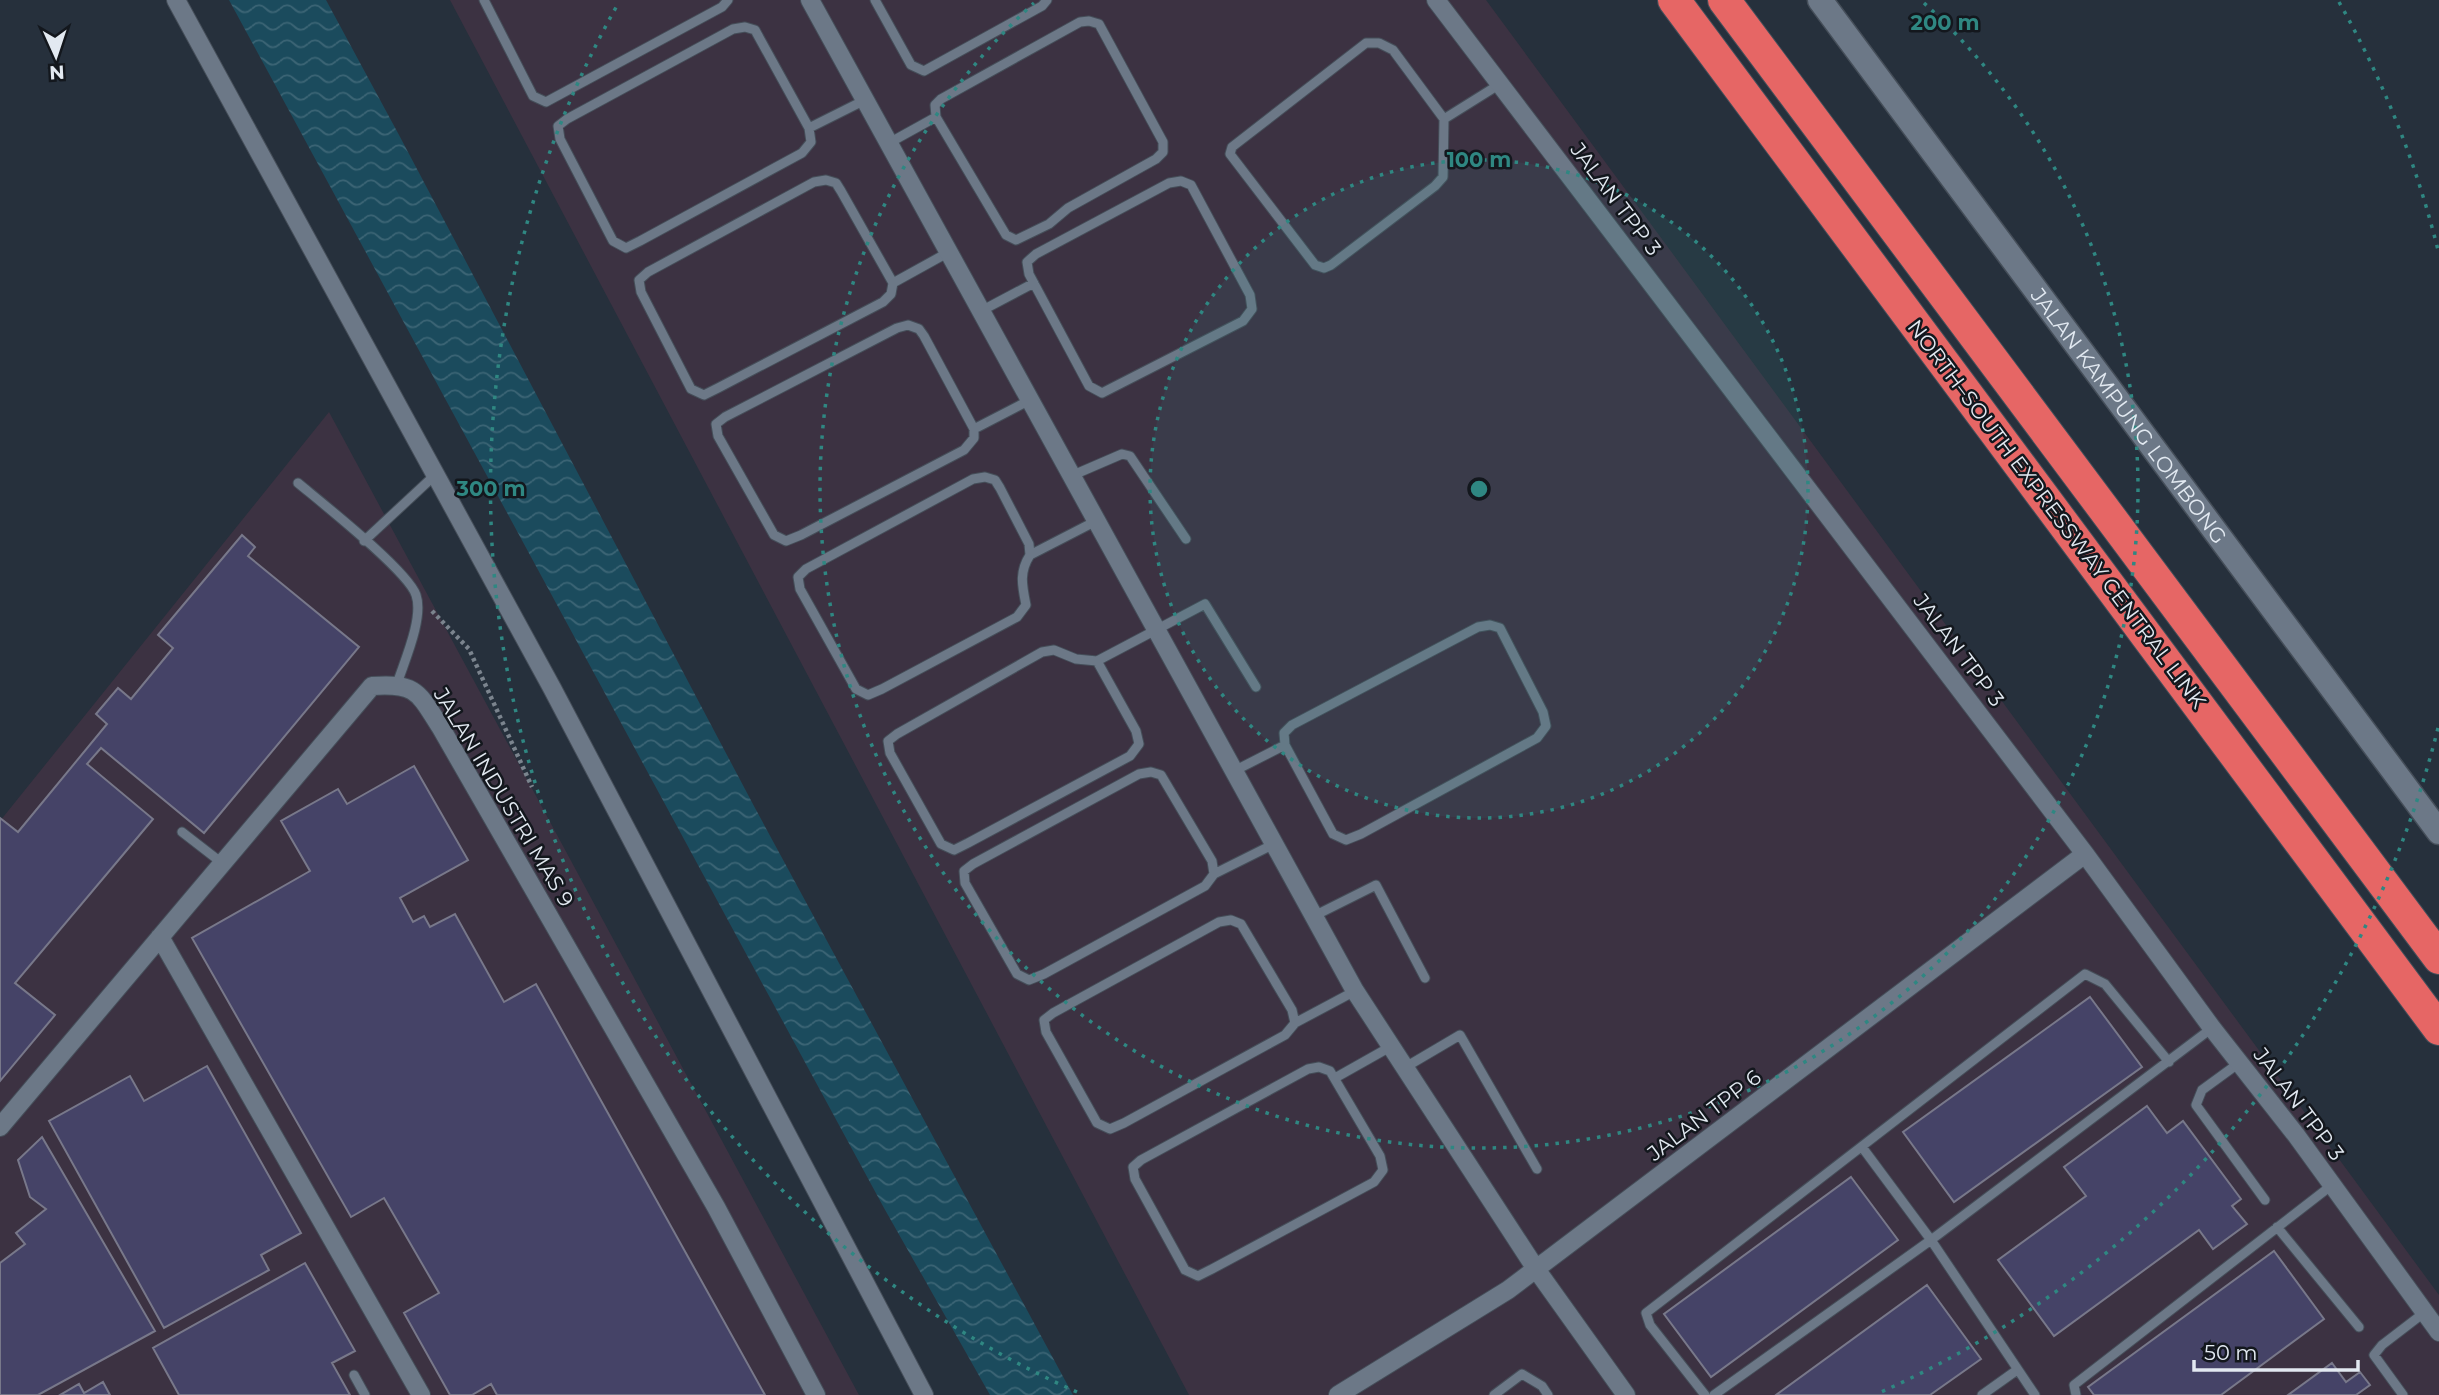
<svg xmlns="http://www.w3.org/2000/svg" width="2439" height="1395" font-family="Montserrat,sans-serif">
	<defs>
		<pattern id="water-waves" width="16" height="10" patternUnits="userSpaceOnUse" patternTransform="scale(1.75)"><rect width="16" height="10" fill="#1b4b5d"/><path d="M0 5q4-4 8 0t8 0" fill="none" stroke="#3c6575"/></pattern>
	</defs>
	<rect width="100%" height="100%" fill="#26303c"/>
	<!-- industrial -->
	<path fill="#3c3242" d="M450 0H1486L2439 1295V1395H1189Z
		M329 412 859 1395H0V821Z"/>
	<!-- water -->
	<path fill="url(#water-waves)" d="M229 0H326L399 135 755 808 1073 1395H990L884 1208Z"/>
	<!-- building -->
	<path fill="#454367" stroke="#78788a" stroke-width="2" d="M242 535 255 547 248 556 359 647 204 833 101 748 87 764 153 819 15 983 55 1015 0 1081V818L18 832 107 724 96 714 118 688 131 699 173 648 158 635Z
		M414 766 468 860 400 898 413 922 424 916 430 927 455 914 504 1002 536 984 765 1395H497L491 1384 472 1395H450L404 1313 439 1293 384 1198 351 1217 192 938 310 871 281 821 338 789 347 804Z
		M2090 997 2142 1067 1954 1202 1903 1132Z
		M207 1066 301 1233 261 1255 269 1270 164 1328 49 1121 130 1076 144 1101Z
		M2147 1106 2167 1133 2183 1121 2241 1199 2232 1206 2247 1224 2213 1249 2199 1230 2054 1336 1998 1260 2086 1196 2064 1167Z
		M42 1137 155 1331 38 1395H0V1263L25 1244 16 1233 46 1209 30 1197 18 1160Z
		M1851 1177 1898 1240 1711 1377 1664 1314Z
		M2274 1251 2324 1319 2221 1395H2094L2088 1387Z
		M305 1263 355 1351 332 1363 350 1395H179L153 1348Z
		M1927 1285 1981 1359 1930 1395H1776Z
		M2332 1363 2346 1382 2360 1372 2370 1385 2356 1395H2288Z
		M103 1382 110 1395H60L79 1384 84 1393Z"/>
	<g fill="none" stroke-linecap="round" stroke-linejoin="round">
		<!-- lane casing -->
		<g stroke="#454e59" stroke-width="11">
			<path id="lane" d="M484 0 533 96 546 102 722 7 728 0
				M875 0 911 65 924 71 1042 6 1047 0
				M1089 21 1099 24 1163 142V152L1156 159 1068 208 1049 224 1016 240 1006 235 936 117 935 105 941 99 1080 22Z
				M745 27 755 30 809 128 811 142 802 153 640 241 626 248 613 241 560 139 558 126 567 119 733 29Z
				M1366 43H1379L1393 50 1444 119 1443 177 1435 186 1331 265 1324 268 1315 265 1230 154 1232 147Z
				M1444 119 1500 84
				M809 128 865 100
				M889 143 936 117
				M826 180 836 183 841 191 893 283 891 294 883 302 718 388 704 395 691 389 641 292 639 280 648 272 814 182Z
				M1181 181 1191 185 1250 295 1252 309 1243 321 1102 393 1089 386 1029 274 1027 262 1036 254 1169 183Z
				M893 283 949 252
				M981 311 1034 283
				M908 325 919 329 924 336 974 429V438L964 450 801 535 786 541 774 535 718 436 716 424 725 417 897 328Z
				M974 429 1030 400
				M1071 476 1122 454 1130 456 1186 539
				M985 477 995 480 1000 488 1029 544 1030 555C1019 572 1022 585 1026 605L1017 617 882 689 868 695 856 689 800 589 798 577 806 569 973 479Z
				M298 483C322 503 408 571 416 595 424 618 404 662 397 684
				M364 541 435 475
				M1030 555 1096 521
				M1490 625 1500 628 1543 712 1546 726 1537 738 1361 834 1346 840 1333 834 1285 745 1284 733 1292 725 1478 627Z
				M1054 650 1076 659 1097 661 1136 731 1139 744 1130 756 968 843 954 850 941 844 890 753 888 741 897 734 1042 652Z
				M1097 661 1205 604 1256 687
				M1234 771 1285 745
				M1151 772 1161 775 1212 861 1214 874 1205 886 1044 974 1029 980 1017 974 965 883 964 871 973 864 1139 774Z
				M182 832 222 863
				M1214 874 1274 844
				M1314 916 1376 885 1425 978
				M1231 920 1241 924 1292 1010 1295 1023 1285 1035 1124 1123 1110 1129 1097 1123 1046 1032 1044 1020 1053 1013 1219 922Z
				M1295 1023 1355 991
				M2239 1063 2202 1090 2196 1105 2265 1200
				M1319 1067 1330 1071 1380 1156 1383 1170 1374 1182 1212 1269 1198 1276 1185 1270 1135 1179 1133 1167 1141 1160 1308 1069Z
				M1404 1068 1460 1035 1537 1169
				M1335 1078 1390 1047
				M1862 1147 1931 1240 2035 1395
				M2277 1227 2359 1327
				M354 1375 365 1395
				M1494 1395 1522 1374 1542 1386 1548 1395
				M1705 1395 1650 1325 1646 1313 2085 974 2105 984 2169 1062
				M1714 1395 1931 1240 2212 1028
				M1982 1395 2017 1370
				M2076 1395 2074 1385 2332 1185
				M2403 1395 2374 1355 2382 1345 2425 1312"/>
		</g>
		<!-- street casing -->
		<g stroke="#454e59" stroke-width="20">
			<path id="street" d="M176 0 552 688 924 1395
				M810 0 1355 991 1536 1269 1626 1395
				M1436 0 2085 854 2212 1028 2296 1135 2439 1332
				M160 937 421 1395
				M0 1127 372 686C417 683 418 692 441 728L716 1207 816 1395
				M1338 1395 1508 1290 2085 854"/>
		</g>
		<!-- secondary casing -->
		<g stroke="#454e59" stroke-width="27">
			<g id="secondary">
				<path id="s1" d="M1820 0 2439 832"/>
			</g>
		</g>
		<!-- highway casing -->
		<g stroke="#454e59" stroke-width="34">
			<path id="highway" d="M1674 0 2439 1029
				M1724 0 2439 958"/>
		</g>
		<!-- path -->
		<path stroke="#7b848e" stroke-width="4.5" stroke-dasharray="3.5 3.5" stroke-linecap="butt" d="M432 611 469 649 532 787"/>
		<!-- lane -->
		<use href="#lane" stroke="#6c7887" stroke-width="9"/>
		<!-- street -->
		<use href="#street" stroke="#6c7887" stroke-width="18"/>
		<!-- secondary -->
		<use href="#secondary" stroke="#6c7887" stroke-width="24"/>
		<!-- highway -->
		<use href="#highway" stroke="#e66665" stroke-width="32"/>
	</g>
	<!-- distance rings -->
	<circle cx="1479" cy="489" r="329" fill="#2f8782" fill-opacity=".12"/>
	<g fill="none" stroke="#2f8782" stroke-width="3.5" stroke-dasharray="3.5 7">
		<circle cx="1479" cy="489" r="329"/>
		<path d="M1924 3A659 659 0 1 1 1034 3"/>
		<path d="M2438 728A988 988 0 0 1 1881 1392M1077 1392A988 988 0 0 1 619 2M2339 2A988 988 0 0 1 2438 250"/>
	</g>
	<g text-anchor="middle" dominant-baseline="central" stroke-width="5" stroke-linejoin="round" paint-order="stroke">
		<!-- street labels -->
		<g font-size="21" fill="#e2e9f1" stroke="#13171d">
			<text transform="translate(1616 199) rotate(53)">JALAN TPP 3</text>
			<text stroke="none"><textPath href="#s1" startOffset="518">JALAN KAMPUNG LOMBONG</textPath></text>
			<text transform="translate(2057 514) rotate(53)">NORTH–SOUTH EXPRESSWAY CENTRAL LINK</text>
			<text transform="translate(1959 650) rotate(53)">JALAN TPP 3</text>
			<text transform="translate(504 797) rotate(59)">JALAN INDUSTRI MAS 9</text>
			<text transform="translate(2299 1104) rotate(53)">JALAN TPP 3</text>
			<text transform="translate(1704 1115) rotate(-37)">JALAN TPP 6</text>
		</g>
	</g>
	<circle cx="1479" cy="489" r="10" fill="#2f8782" stroke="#13171d" stroke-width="3.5"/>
	<g font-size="21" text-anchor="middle" font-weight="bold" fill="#2f8782" stroke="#13171d" stroke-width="5" stroke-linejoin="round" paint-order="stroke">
		<text x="1945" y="30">200 m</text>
		<text x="1479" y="167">100 m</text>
		<text x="491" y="496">300 m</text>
	</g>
	<!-- north arrow -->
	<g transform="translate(56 56) rotate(177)" stroke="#13171d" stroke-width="5" paint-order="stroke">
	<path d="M0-5L12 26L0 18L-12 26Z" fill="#e2e9f1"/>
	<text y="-10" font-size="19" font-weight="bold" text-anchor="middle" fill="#e2e9f1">N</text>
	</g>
	<!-- scale -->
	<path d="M2194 1360v10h164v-10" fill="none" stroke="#e2e9f1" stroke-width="3.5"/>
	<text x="2204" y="1360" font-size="21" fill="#e2e9f1" stroke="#13171d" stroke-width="5" paint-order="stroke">50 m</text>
</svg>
